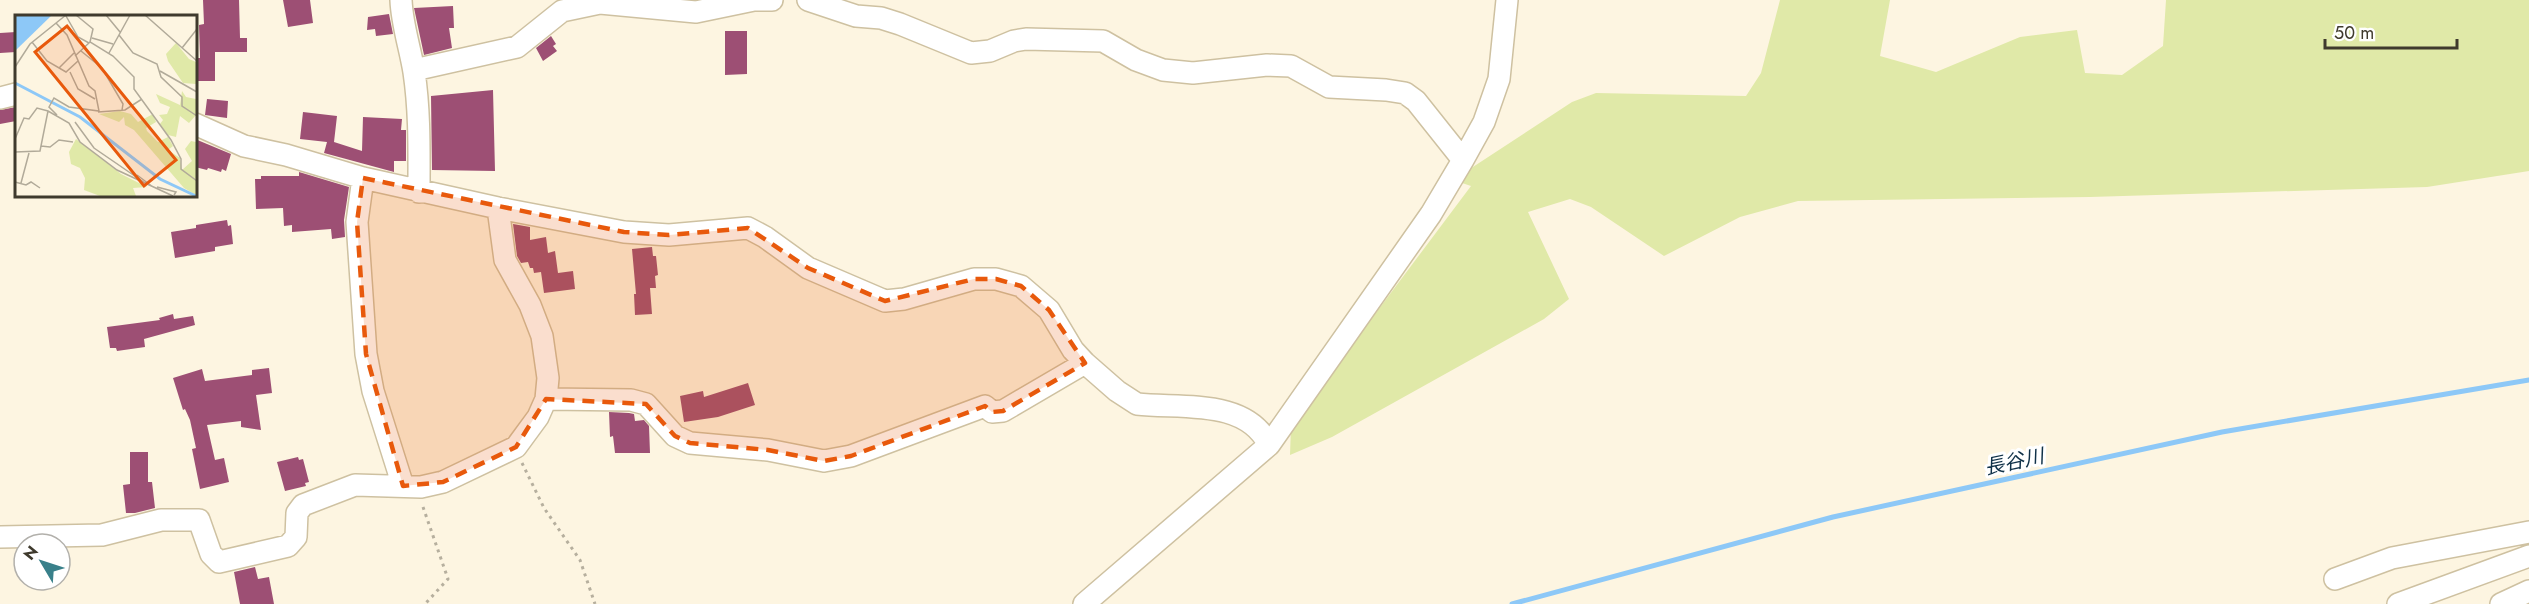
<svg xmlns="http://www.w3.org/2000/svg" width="2529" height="604" font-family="Jost,'Noto Sans JP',sans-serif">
	<rect width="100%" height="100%" fill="#fdf5e1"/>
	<!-- green -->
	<path fill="#e0e9a8" d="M1780 0H1890L1880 56 1936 72 2020 37 2077 30 2085 73 2122 75 2163 46 2166 0H2529V171L2427 187 2090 197 1798 201 1740 217 1664 256 1591 207 1570 199 1528 212 1569 299 1544 319 1332 437 1290 455 1291 426 1471 186 1453 180 1572 102 1596 93 1746 96 1761 73Z"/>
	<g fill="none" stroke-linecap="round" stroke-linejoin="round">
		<!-- stream -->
		<path stroke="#8dc8f7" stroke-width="5" d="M1512 604 1833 517 2222 432 2529 380"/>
	</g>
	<!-- building -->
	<path fill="#9d4f74" d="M203 0H239L240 38H247V52H215V81H195V58H200L199 25 204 24Z
		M283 0H310L313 23 288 27Z
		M453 6 454 28H449L452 48 424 55 414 8Z
		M389 14 393 34 376 36 375 29 367 30 368 17Z
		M725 31H747V74L725 75Z
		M16 32V52L0 53V33Z
		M551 36 556 44 553 46 557 51 543 61 536 48Z
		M493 90 495 171 432 170 431 96Z
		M207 99 228 101 227 118 205 115Z
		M16 107V121L0 124V110Z
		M303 112 337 116 334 142 362 151 363 117 402 119 401 130H406V161H394V172L324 153 327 142 300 139Z
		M195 139 231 154 226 171 222 169 221 172 208 168 207 170 195 167Z
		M299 172 349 187 344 220 345 237 332 239 331 229 292 232V225L284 226 283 208 256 209 255 179H261V176H299Z
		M227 220 228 226 231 225 233 244 215 247V251L175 258 171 232 196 228V225Z
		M513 224 530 227V240L546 237 548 253 555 251 558 273 573 271 575 289 544 293 541 272 534 273 533 268H530L528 262 521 263 517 256Z
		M652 247 653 256H656L658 275 655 276 656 288H650L652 314 635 315 634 294H636L632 249Z
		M173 314 174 319 193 316 195 325 144 339 145 347 117 351 116 348H110L107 327 160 320 159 318Z
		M269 368 272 393 256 395 261 430 241 427V421L207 425 215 460 224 458 229 482 200 489 192 449 196 448 190 420 185 409 183 410 173 378 202 369 205 381 252 375V370Z
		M748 383 755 405 718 417 684 422 680 396 703 391 704 397Z
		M609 412 629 413 634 414 635 421 644 420 649 426 650 453H615L613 436 610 437Z
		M130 452H148V482H152L155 508 135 513H126L123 485 130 484Z
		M298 457 299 460 303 459 309 482 305 483 306 486 285 491 277 462Z
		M255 567 258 579 269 577 274 604H240L234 572Z"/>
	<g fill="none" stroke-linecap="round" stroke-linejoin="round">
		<!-- minor casing -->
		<g stroke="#cec1a1" stroke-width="24">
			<path id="minor" d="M401 0C402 25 410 47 414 72 420 112 419 152 419 192
				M808 0 856 16 881 18 900 24 971 53 990 51 1014 41 1026 39 1103 41 1136 60 1163 70 1193 73 1267 65 1291 66 1329 87 1386 90 1405 93 1416 101 1463 160
				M414 70 517 47 562 11 600 3 696 12 754 0H772
				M0 98 16 94
				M195 124 244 146 286 155 363 178 498 208 624 232 669 235 748 228 765 237 808 268 885 301 904 299 974 279H996L1021 286 1049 310 1073 350 1085 363 1117 391 1137 404C1181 409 1246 398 1269 445L1084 604
				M363 178 357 222 366 354 373 391 403 486
				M546 399 631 400 646 404 675 436 690 443 768 450 824 461 851 456 985 406 992 412 1003 411 1085 363
				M1269 445 1431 214 1463 160 1484 122 1499 79 1507 0
				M0 537 102 535 161 520H199L211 554 219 562 288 546 296 537 297 513 303 505 355 485 421 487 443 482 516 447 538 417 546 399 548 378 542 336 530 305 505 260 498 208
				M2335 579 2392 558 2529 532
				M2398 604 2529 556
				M2501 604 2529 591"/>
		</g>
		<!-- path -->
		<path stroke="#b6af9e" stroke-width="3" stroke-dasharray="3 4.5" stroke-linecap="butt" d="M522 463 544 508 580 560 595 604
			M423 507 448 579 425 604"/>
		<!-- minor -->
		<use href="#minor" stroke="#fff" stroke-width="21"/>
	</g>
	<!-- marked area -->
	<path fill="#e8590c" fill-opacity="0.2" stroke="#e8590c" stroke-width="4.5" stroke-dasharray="12 8" stroke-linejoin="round" d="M363 178 624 232 669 235 748 228 808 268 885 301 974 279H996L1021 286 1049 310 1085 363 1003 411 992 412 985 406 851 456 824 461 768 450 690 443 675 436 646 404 546 399 516 447 443 482 403 486 366 354 357 222Z"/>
	<g text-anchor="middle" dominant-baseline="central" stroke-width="6" stroke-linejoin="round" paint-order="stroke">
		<!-- water labels -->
		<g font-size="20" font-style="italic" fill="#103148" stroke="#fff">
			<text transform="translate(2014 462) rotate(-12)">長谷川</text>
		</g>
	</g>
	<!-- overview -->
	<g transform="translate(15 15)">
		<rect width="182" height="182" fill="#fdf5e1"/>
		<path d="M161 28 174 44 181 47V69L168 68 153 46 151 39ZM167 76 171 82 181 84V100L174 108 165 101 161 122 153 120 145 109 148 105 144 100 152 99 155 92 145 88 141 79 165 90ZM105 96 116 99 123 107 138 99 141 107 131 113 132 116 143 127 153 122 158 131 153 135 165 143 167 155 177 146 170 134 176 126 181 127V180L169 173 119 115 110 110 109 102 104 107 84 99ZM61 124 106 159 132 172 118 173 121 181H85L69 175 70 163 65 153 56 149 54 137Z" fill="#e0e9a8"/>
		<path d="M0 0H37L0 36Z" fill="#8dc8f7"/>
		<path fill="none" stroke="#8dc8f7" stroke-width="3" d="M0 68 65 102 145 164 181 181"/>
		<path fill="none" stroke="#b1aa99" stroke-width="1.5" d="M61 0 78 14 75 27 98 41 119 62V74L156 125 166 144V154L182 166M91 0 105 17M130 0 182 46M51 1 63 22 74 28M41 8 52 20 74 71 80 76 84 96 54 92 39 83 34 92 42 100M104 20 118 38 142 49 146 62 167 82V91L182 101M77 23 98 29M17 27 32 46 51 57 63 46M167 33 182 14M66 36 87 53 108 89 107 95M94 38 115 0M60 41 75 27M0 52 15 29 51 0M44 53 59 38M145 56 182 77M55 57 63 74 80 84M83 97 110 95 127 84M60 107 79 133 130 168M0 124 9 103 14 104 22 93 33 96 54 108 65 127 102 155 158 181M26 131 35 132 44 125 58 127M0 137 25 136 33 96M122 160 138 172M0 167 11 170 16 167 25 173M6 168 14 138M142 172 161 177 159 180"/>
		<path fill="#e8590c" fill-opacity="0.15" stroke="#e8590c" stroke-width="3" d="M52 11 161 145 129 171 20 37Z"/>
		<rect width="182" height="182" fill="none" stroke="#3f3a2d" stroke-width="3"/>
	</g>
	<!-- north arrow -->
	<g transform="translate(42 562) rotate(309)"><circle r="28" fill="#ffffff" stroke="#b2b0ab" stroke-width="1.5"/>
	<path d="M0-4.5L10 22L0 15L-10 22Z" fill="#39808a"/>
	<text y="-9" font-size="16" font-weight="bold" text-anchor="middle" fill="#3f3a2d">N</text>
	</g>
	<!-- scale -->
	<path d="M2325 39v9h132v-9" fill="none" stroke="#3f3a2d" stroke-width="3"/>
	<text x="2334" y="39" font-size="18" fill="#3f3a2d" stroke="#ffffff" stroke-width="4.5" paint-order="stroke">50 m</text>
</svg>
